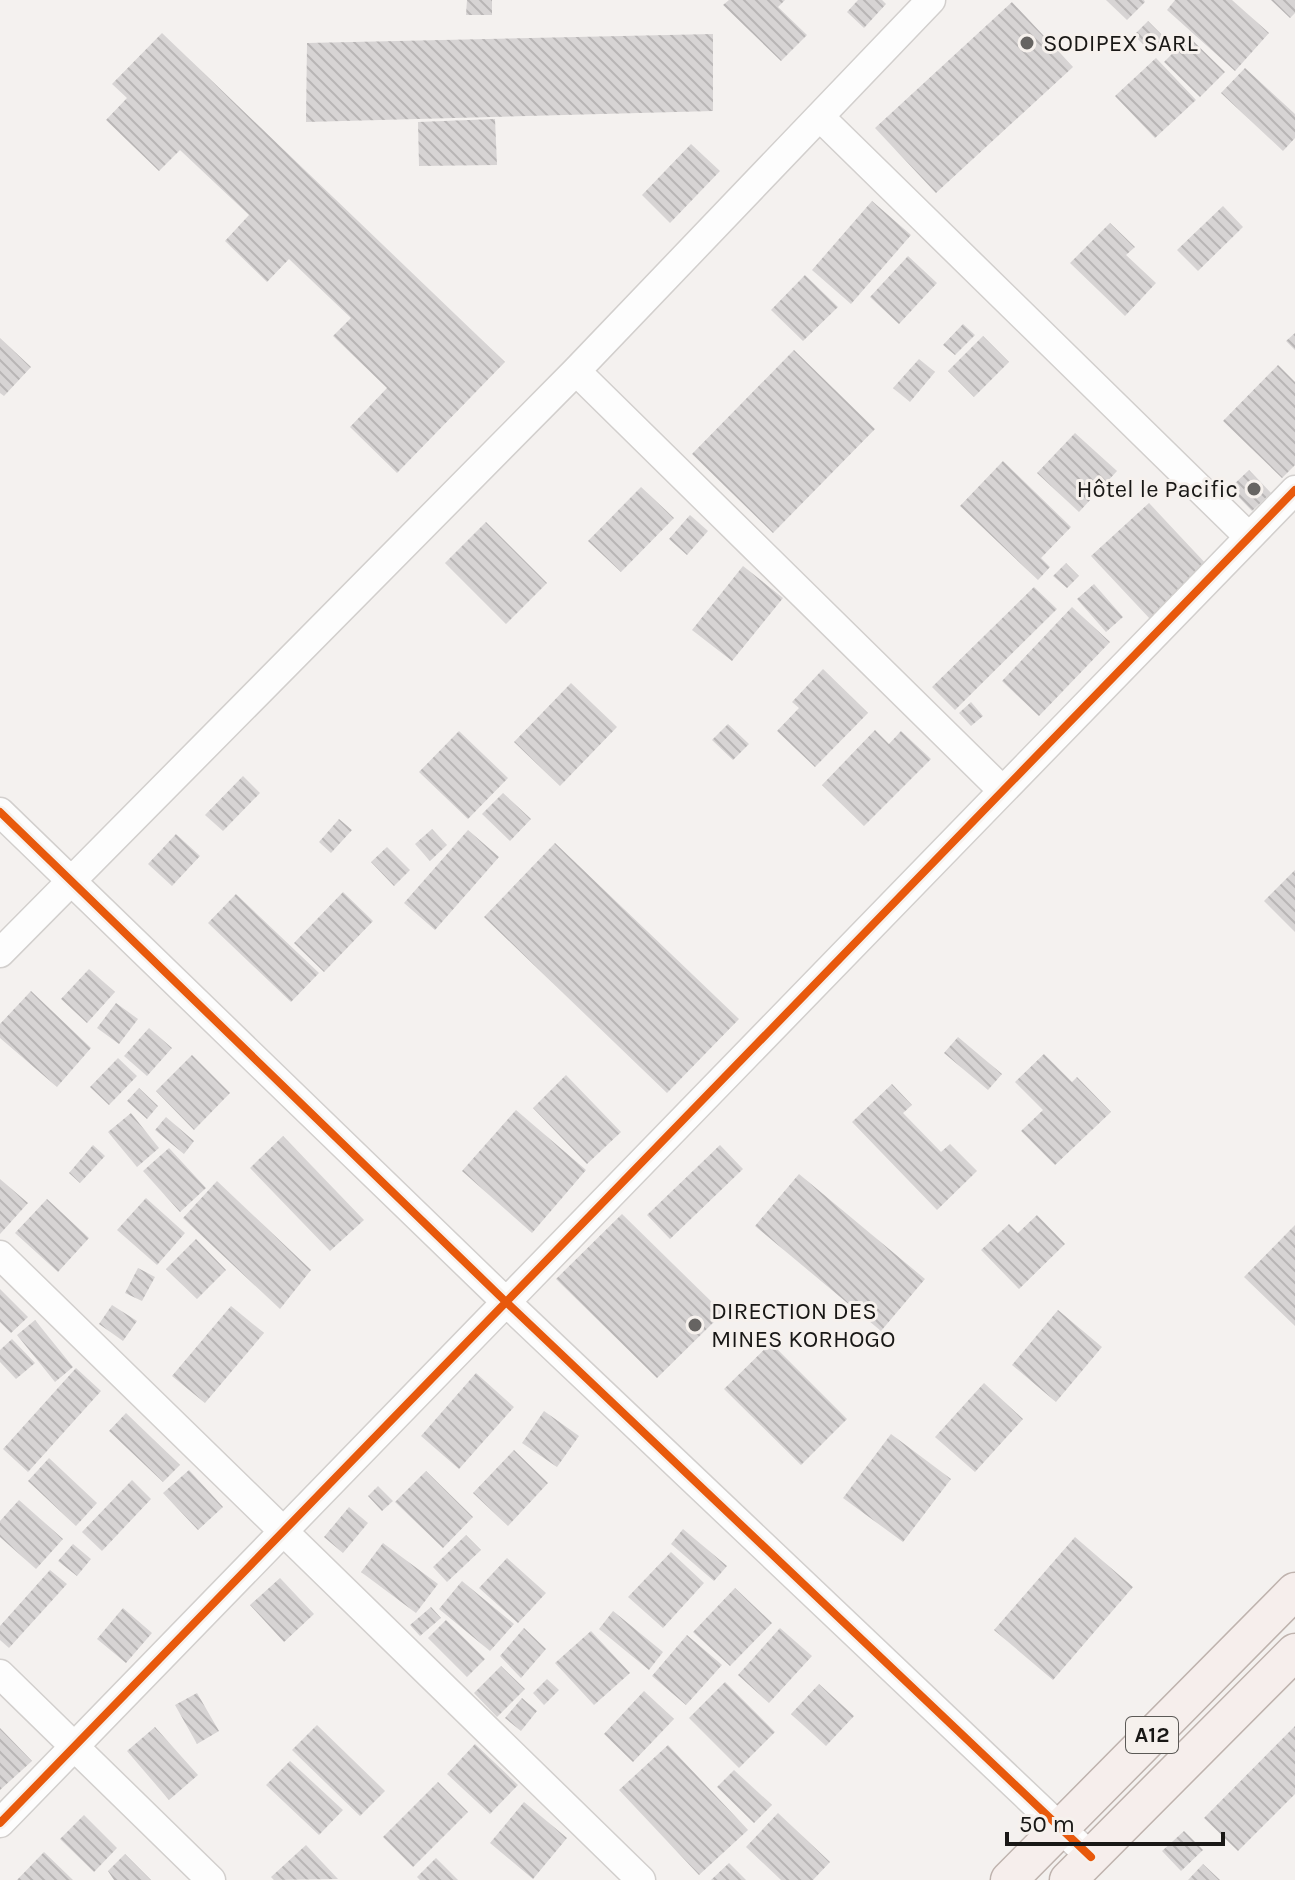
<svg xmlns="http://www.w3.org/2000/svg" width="1295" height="1880" font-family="Karla,sans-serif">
	<defs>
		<pattern id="building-back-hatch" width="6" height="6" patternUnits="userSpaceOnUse" patternTransform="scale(2)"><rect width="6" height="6" fill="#d7d4d4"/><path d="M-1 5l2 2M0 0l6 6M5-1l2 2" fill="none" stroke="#b8b5b5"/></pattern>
	</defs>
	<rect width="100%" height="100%" fill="#f4f1ef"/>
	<!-- building -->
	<path fill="url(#building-back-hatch)" d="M467 0H492V15H466Z
		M729 0H785L778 7 807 35 781 61 723 5Z
		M858 0H882L886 4 864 28 847 12Z
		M1106 0H1144L1145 2 1127 20Z
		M1175 0H1232L1269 33 1235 71 1167 10Z
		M1271 0H1295V13L1290 18Z
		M1012 2 1073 67 936 193 875 128Z
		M1148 21 1167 40 1152 54 1134 35Z
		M162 33 505 362 397 473 350 427 387 388 333 336 351 318 289 259 267 282 225 241 249 215 180 150 159 171 106 120 127 98 112 84Z
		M713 34V111L306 122 307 43Z
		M1189 37 1225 72 1200 97 1164 62Z
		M1156 58 1196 100 1155 138 1115 96Z
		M1245 68 1295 114V138L1283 151 1221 93Z
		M495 119 497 165 419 166 418 122Z
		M691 144 720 171 670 223 642 195Z
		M872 201 911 235 851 304 812 270Z
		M1223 206 1243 227 1198 271 1177 250Z
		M1110 223 1135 247 1126 255 1156 283 1125 316 1070 263Z
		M908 256 937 283 899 324 870 297Z
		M805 275 838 307 803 341 771 310Z
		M963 324 975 335 955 355 943 345Z
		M1295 333V350L1286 341Z
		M983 336 1009 362 974 397 948 371Z
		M0 338 31 367 4 396 0 393Z
		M794 350 875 429 773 533 692 454Z
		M919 359 935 372 910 402 893 388Z
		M1278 365 1295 382V465L1282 478 1223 421Z
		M1075 433 1117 471 1079 512 1037 473Z
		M1003 461 1071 527 1041 558 1050 567 1038 580 960 506Z
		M1249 470 1271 493 1252 511 1230 488Z
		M641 487 674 518 621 572 588 541Z
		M1149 503 1208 566 1150 619 1091 556Z
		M690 515 708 531 687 555 669 539Z
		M486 522 547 583 506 624 445 563Z
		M1066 563 1079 576 1067 588 1053 576Z
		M743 566 783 598 732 661 692 630Z
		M1094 584 1123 617 1106 632 1077 599Z
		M1034 587 1057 609 955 710 932 687Z
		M1072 607 1110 642 1039 716 1002 681Z
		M823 669 868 713 815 767 777 731 799 708 792 702Z
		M571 683 617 727 560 786 514 742Z
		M971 702 983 716 971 726 959 713Z
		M728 724 749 744 733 760 712 740Z
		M875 730 889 744 901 731 931 759 864 826 822 785Z
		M459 731 508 778 468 819 419 772Z
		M243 776 260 793 223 831 205 815Z
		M503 793 531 819 510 841 482 814Z
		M339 819 352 830 331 853 319 842Z
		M432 829 447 845 430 861 415 844Z
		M468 830 499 857 435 930 404 903Z
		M176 834 200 856 172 886 148 864Z
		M555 843 739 1019 667 1093 484 917Z
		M387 847 410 870 394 886 371 862Z
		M1295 870V932L1264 901Z
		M343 892 373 921 324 972 294 943Z
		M236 894 319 973 291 1002 208 923Z
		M89 969 115 992 87 1023 61 999Z
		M31 991 91 1048 57 1087 0 1038V1024Z
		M116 1003 138 1019 119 1044 97 1028Z
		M149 1028 172 1048 147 1076 124 1056Z
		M958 1037 1002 1074 988 1090 944 1053Z
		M1044 1054 1072 1082 1077 1077 1111 1112 1055 1165 1021 1131 1043 1110 1015 1082Z
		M192 1055 230 1093 194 1130 156 1091Z
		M118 1058 137 1076 109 1105 90 1087Z
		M566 1075 621 1132 587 1164 533 1108Z
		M892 1084 912 1105 903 1113 941 1152 950 1144 977 1171 937 1210 852 1122Z
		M139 1088 158 1106 147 1119 127 1101Z
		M516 1110 586 1170 532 1233 462 1171Z
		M131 1113 159 1148 137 1167 108 1132Z
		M166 1117 194 1141 184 1154 155 1130Z
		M283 1136 364 1220 330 1251 250 1168Z
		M93 1145 105 1156 80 1183 69 1173Z
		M720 1145 743 1169 670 1239 647 1215Z
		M169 1148 206 1188 180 1212 143 1171Z
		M799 1174 925 1279 881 1331 755 1226Z
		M0 1179 28 1203 0 1234Z
		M217 1181 311 1270 280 1309 183 1218Z
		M146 1198 185 1233 157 1265 117 1230Z
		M47 1199 89 1238 58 1272 15 1233Z
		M622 1214 723 1313 657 1378 556 1279Z
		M1037 1215 1065 1244 1019 1289 981 1250 1009 1224 1018 1233Z
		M1295 1225V1326L1244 1277Z
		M196 1239 226 1270 197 1299 166 1269Z
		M138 1268 155 1277 142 1301 125 1293Z
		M0 1289 28 1317 11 1333 0 1322Z
		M112 1305 137 1321 123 1341 99 1324Z
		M231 1306 264 1333 205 1403 172 1376Z
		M1058 1310 1102 1347 1056 1402 1012 1365Z
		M35 1320 73 1367 55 1382 17 1335Z
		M12 1339 35 1363 16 1379 0 1362V1350Z
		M771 1343 847 1419 801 1465 724 1389Z
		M76 1368 101 1391 28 1472 3 1449Z
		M476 1373 514 1407 459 1469 421 1436Z
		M984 1383 1023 1419 975 1472 935 1437Z
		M544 1411 579 1436 557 1467 522 1443Z
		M126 1413 180 1465 163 1482 109 1431Z
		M891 1434 951 1479 903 1542 843 1498Z
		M514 1450 548 1483 508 1526 473 1493Z
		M49 1458 97 1503 76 1526 28 1481Z
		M189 1470 223 1507 198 1530 163 1493Z
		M426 1471 473 1517 443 1548 395 1502Z
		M132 1480 151 1499 102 1551 82 1532Z
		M378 1486 393 1501 382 1511 368 1496Z
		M19 1500 63 1539 36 1569 0 1537V1521Z
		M349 1507 368 1523 343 1553 324 1537Z
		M683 1529 727 1566 714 1581 671 1544Z
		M466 1535 481 1550 447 1582 433 1567Z
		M1075 1537 1133 1587 1053 1680 994 1630Z
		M383 1543 438 1584 416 1613 361 1572Z
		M73 1544 91 1559 77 1576 58 1561Z
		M671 1552 704 1583 663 1628 628 1597Z
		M507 1558 546 1593 518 1623 479 1588Z
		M50 1570 67 1584 9 1648 0 1640V1626Z
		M280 1578 314 1614 284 1642 250 1605Z
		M462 1581 514 1624 490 1651 439 1609Z
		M735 1588 772 1623 730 1666 693 1632Z
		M431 1607 441 1618 420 1636 410 1625Z
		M123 1608 152 1633 126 1663 97 1639Z
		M613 1611 663 1652 649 1670 599 1629Z
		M446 1620 485 1659 467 1677 428 1638Z
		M524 1628 546 1649 521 1678 500 1656Z
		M780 1628 812 1656 769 1703 738 1675Z
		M591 1631 630 1673 594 1705 555 1663Z
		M687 1635 722 1665 686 1705 652 1676Z
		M501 1666 525 1689 497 1717 474 1693Z
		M547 1679 559 1690 544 1705 533 1693Z
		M725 1682 775 1732 739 1768 689 1718Z
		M819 1684 854 1716 826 1746 791 1714Z
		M644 1691 674 1719 633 1762 604 1734Z
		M197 1693 219 1731 197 1744 175 1705Z
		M522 1698 537 1711 521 1731 505 1718Z
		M317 1725 385 1791 360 1816 292 1750Z
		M1295 1726V1794L1238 1851 1204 1818Z
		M155 1727 198 1775 169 1800 127 1751Z
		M0 1728 32 1761 0 1790Z
		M475 1744 518 1785 490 1814 447 1774Z
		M668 1745 748 1830 699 1875 619 1790Z
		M290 1761 343 1810 319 1835 266 1785Z
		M734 1770 772 1805 754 1823 717 1787Z
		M438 1782 468 1812 413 1867 383 1837Z
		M524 1802 567 1838 533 1879 490 1843Z
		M778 1813 830 1862 813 1880H781L746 1847Z
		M84 1815 117 1848 94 1872 60 1839Z
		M1184 1831 1203 1850 1181 1871 1162 1851Z
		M306 1845 338 1879 274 1880 271 1877Z
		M44 1852 73 1880H17Z
		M125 1854 151 1880H114L108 1871Z
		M436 1858 458 1880H420L417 1877Z
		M729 1863 746 1880H711Z
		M1203 1864 1220 1880H1188Z"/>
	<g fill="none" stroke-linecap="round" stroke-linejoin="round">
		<!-- minor casing -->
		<g stroke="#d2cfcd" stroke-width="31">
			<path id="minor" d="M820 117 1249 537
				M576 371 1002 790
				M0 812 505 1301 1091 1857
				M0 953 576 371 931 0
				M0 1255 641 1880
				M0 1674 211 1880
				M0 1823 1295 490"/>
		</g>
		<!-- major casing -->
		<g stroke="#bfb3ae" stroke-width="39">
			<path id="major" d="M1009 1880 1295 1591
				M1068 1880 1295 1652"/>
		</g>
		<!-- minor -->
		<use href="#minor" stroke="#fdfdfd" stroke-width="28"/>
		<!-- major -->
		<use href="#major" stroke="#f6eeec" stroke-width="36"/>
		<!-- cycleway casing -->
		<g stroke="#f6f1ed" stroke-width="13">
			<path id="cycleway" d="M0 812 505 1301 1091 1857
				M0 1823 1295 490"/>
		</g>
		<!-- cycleway -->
		<use href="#cycleway" stroke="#e8590c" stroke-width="8"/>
	</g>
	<!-- markers -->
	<g fill="#666462" stroke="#f6f1ed" stroke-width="3">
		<circle cx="1027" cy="43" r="8"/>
		<circle cx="1254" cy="489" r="8"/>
		<circle cx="695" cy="1325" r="8"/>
	</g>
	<g text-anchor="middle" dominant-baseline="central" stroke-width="6" stroke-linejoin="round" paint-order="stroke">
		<!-- shield labels -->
		<rect fill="#f6f1ed" stroke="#5b5956" stroke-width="2" x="1126" y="1717" width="52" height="36" rx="6"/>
		<g font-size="22" font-weight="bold" fill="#191816">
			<text x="1152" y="1735">A12</text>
		</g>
		<!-- poi labels -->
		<g font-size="24" fill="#191816" stroke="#f6f1ed" text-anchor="start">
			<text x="1043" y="43">SODIPEX SARL</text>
			<text x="1238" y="489" text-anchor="end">Hôtel le Pacific</text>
			<text x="711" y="1311">DIRECTION DES<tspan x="711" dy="28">MINES KORHOGO</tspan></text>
		</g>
	</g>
	<!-- scale -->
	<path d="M1007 1832v12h216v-12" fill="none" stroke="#191816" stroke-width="4"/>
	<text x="1019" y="1832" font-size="24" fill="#191816" stroke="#f6f1ed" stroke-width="6" paint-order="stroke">50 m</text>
</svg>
